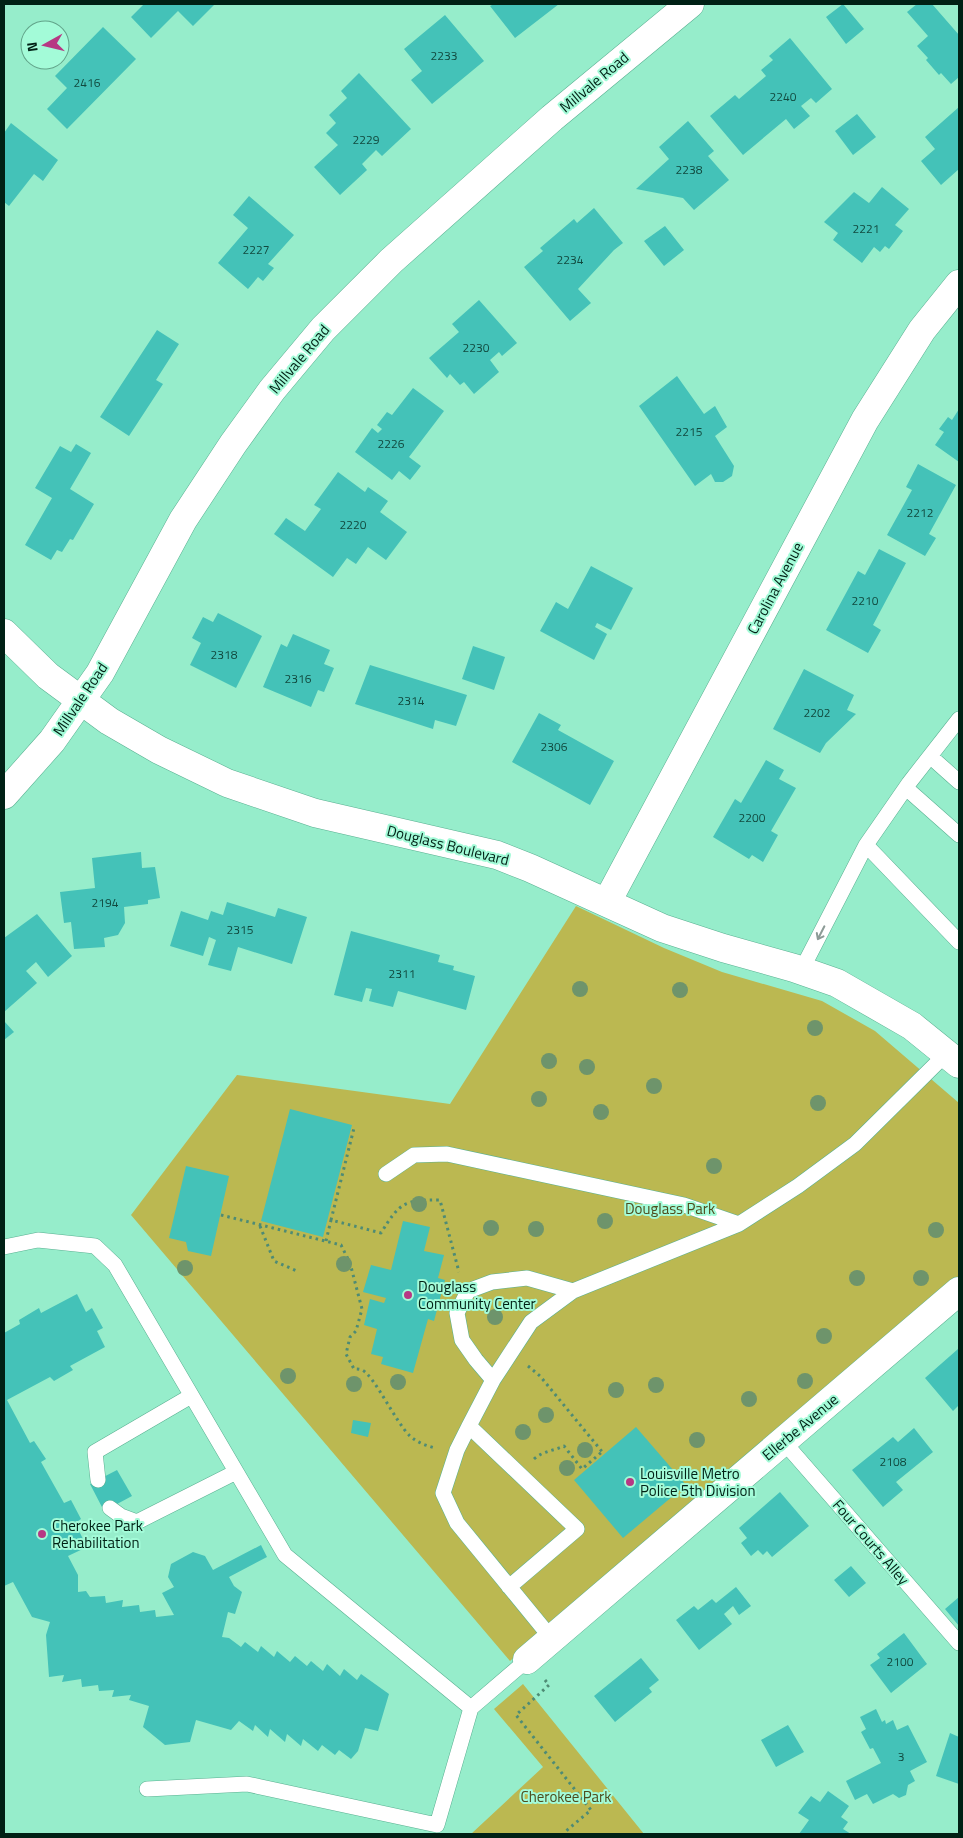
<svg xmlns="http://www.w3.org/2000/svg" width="963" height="1838" font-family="'Titillium Web',sans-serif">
	<rect width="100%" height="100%" fill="#96edcb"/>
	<!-- green -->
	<path fill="#bbb851" d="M576 906 664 948 722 972 822 1001 875 1031 959 1103V1279L510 1661 131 1215 237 1075 450 1104Z
		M523 1684 644 1834H471L543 1767 494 1709Z"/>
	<!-- building -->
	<path fill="#44c2b8" d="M144 4H215L193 26 178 11 151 38 131 17Z
		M494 4H559L515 38 490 6Z
		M843 4 864 29 846 44 826 17Z
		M917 4H932L959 35V77L951 84 941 73 939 75 926 60 928 58 917 46 928 36 907 12Z
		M445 15 484 61 432 104 411 80 422 71 404 49Z
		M103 27 136 59 67 129 47 109 67 88 55 76Z
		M790 38 832 89 816 103 811 98 801 106 810 116 794 129 786 119 743 155 710 116 735 95 739 99 766 76 761 70 773 60 769 56Z
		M359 73 411 129 382 156 376 150 362 164 367 170 340 195 314 167 338 145 326 133 336 123 329 115 347 98 341 91Z
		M959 107V169L941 185 921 161 935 149 925 137Z
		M857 114 876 137 853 155 835 131Z
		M688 121 714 151 708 156 729 180 694 210 683 198 636 189 669 159 659 147Z
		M11 123 58 160 43 181 34 174 9 206 4 202V133Z
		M882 187 909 209 895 225 903 231 889 249 885 246 880 252 874 247 862 263 833 240 838 233 824 222 854 192 869 203Z
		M249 196 294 235 268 264 274 268 263 281 258 277 248 289 218 263 248 228 233 215Z
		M594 208 623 243 614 250 578 289 591 303 570 321 524 267 543 251 540 248 574 219 577 223Z
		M665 226 684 250 664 266 644 241Z
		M479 300 517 343 502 356 499 352 490 360 499 372 474 394 464 382 460 385 450 374 447 378 429 358 459 332 452 324Z
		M157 330 179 344 156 380 163 384 129 436 100 417Z
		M677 376 704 414 715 406 727 427 715 436 734 466 732 476 723 482H715L711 474 695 486 639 406Z
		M413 388 444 411 409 457 421 466 410 480 399 471 392 480 355 452 372 428 378 433 382 429 377 425 387 412 392 415Z
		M959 409V462L935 445 944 432 939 429 948 417 952 420Z
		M76 444 91 453 70 489 94 504 73 540 70 539 62 552 57 550 51 560 25 545 52 498 35 488 60 446 71 452Z
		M918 464 956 485 929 534 936 538 925 556 887 535 912 490 906 487Z
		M338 472 365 492 368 487 388 501 380 512 407 532 386 560 368 547 356 564 347 558 333 577 274 534 286 518 305 531 321 509 314 505Z
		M879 549 906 563 873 625 881 630 868 653 826 630 858 571 865 575Z
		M591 566 633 588 611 630 597 623 595 627 607 634 594 660 540 631 556 602 568 609Z
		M218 613 262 636 236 688 190 665 201 643 192 638 203 617 213 622Z
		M293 634 330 650 324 664 334 668 324 692 318 690 311 707 263 687 281 644 287 647Z
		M473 646 505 657 494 690 462 679Z
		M370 665 467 695 456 726 435 720 433 729 355 704Z
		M804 669 854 695 847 710 856 714 826 743 820 753 773 729Z
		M539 713 561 725 558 730 614 761 590 805 512 762Z
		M766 760 784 770 779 779 796 788 771 831 778 835 763 862 752 855 749 859 713 837 735 799 741 803Z
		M141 852 142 868 155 867 160 898 148 900V904L124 907 125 923 118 935 104 938 105 947 74 949 71 922 64 923 60 892 95 888 92 858Z
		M227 902 275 917 278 908 307 917 292 964 238 947 231 971 208 965 216 940 209 937 203 956 170 946 181 911 208 920 211 911 223 915Z
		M37 914 72 956 48 977 36 962 26 971 37 983 4 1012V938Z
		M351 931 440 955 438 962 454 966 453 970 475 976 466 1010 398 991 393 1007 369 1001 372 989 366 988 362 1002 334 995Z
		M4 1021 14 1032 4 1040Z
		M290 1109 352 1125 323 1237 261 1221Z
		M186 1166 229 1176 211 1256 188 1251 186 1242 169 1238Z
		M403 1221 430 1227 424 1251 444 1255 438 1278 445 1280 434 1321 428 1319 413 1373 381 1364 383 1357 371 1354 377 1329 364 1325 370 1299 384 1303 386 1298 363 1292 371 1265 391 1270Z
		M77 1294 86 1312 92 1308 103 1328 97 1331 105 1347 70 1366 73 1370 54 1381 50 1377 7 1400 30 1443 34 1441 46 1459 41 1462 64 1503 71 1500 81 1519 75 1523 87 1547 68 1556 78 1575V1592L86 1591 90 1597 105 1596 106 1603 123 1600 122 1607 139 1605 140 1612 155 1610 156 1617 174 1615 162 1593 174 1587 168 1577 171 1564 193 1552 205 1556 213 1570 261 1545 267 1557 229 1577 234 1586 242 1592 235 1614 228 1612 222 1637 229 1638 241 1647 245 1642 258 1652 261 1646 274 1657 277 1651 290 1662 295 1656 307 1666 311 1661 323 1671 327 1664 340 1676 344 1669 357 1680 361 1674 389 1694 378 1731 365 1728 358 1751 351 1759 339 1750 335 1755 322 1745 318 1751 303 1739 301 1746 287 1734 285 1742 270 1729 268 1737 255 1725 253 1731 239 1721 231 1730 196 1720 190 1742 165 1745 143 1727 149 1706 129 1700 131 1695 112 1697 114 1690 99 1691 98 1685 82 1687 81 1679 62 1682 64 1675 49 1677 46 1635 50 1622 32 1617 13 1582 4 1586V1333L20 1324 19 1320 39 1308 41 1313Z
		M958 1349 959 1405 953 1411 925 1378Z
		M353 1420 371 1423 368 1437 351 1433Z
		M636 1427 686 1485 623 1538 574 1480Z
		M914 1428 933 1452 896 1482 903 1490 883 1507 852 1470 893 1437 898 1442Z
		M117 1470 132 1496 104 1511 90 1484Z
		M780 1492 809 1526 772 1557 767 1551 763 1555 758 1550 751 1556 741 1543 747 1538 739 1528Z
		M851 1566 866 1583 849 1597 834 1580Z
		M736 1587 751 1606 739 1615 733 1606 724 1614 732 1624 699 1650 676 1620 694 1606 698 1610 712 1599 716 1603Z
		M959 1597V1626L945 1609Z
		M904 1633 927 1664 891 1693 870 1665 880 1658 877 1654Z
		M641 1658 659 1680 649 1688 652 1692 615 1722 594 1696Z
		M876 1709 882 1722 885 1720 886 1724 893 1720 897 1730 908 1725 927 1762 910 1771 915 1781 908 1785 906 1795 899 1798 893 1794 873 1804 867 1794 855 1800 846 1781 881 1763 873 1748 870 1749 861 1732 866 1729 860 1717Z
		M788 1725 804 1752 776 1767 761 1740Z
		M950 1733 959 1737V1784L936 1776Z
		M828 1791 849 1806 841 1817 848 1822 843 1829 851 1834H799L809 1820 798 1813 811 1796 820 1802Z"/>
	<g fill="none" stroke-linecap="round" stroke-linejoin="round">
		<!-- service casing -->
		<g stroke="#59b091" stroke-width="16">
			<path id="service" d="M931 757 959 782
				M906 788 959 835
				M866 845 959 942
				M801 971 866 845 909 783 959 719
				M386 1174 414 1155 447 1154 684 1205 739 1224
				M4 1247 38 1240 95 1246 115 1265 285 1555 471 1708 437 1825 247 1784 147 1789
				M493 1380 476 1360 462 1340 457 1313 468 1291 492 1282 527 1278 573 1291
				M469 1426 577 1529 509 1587
				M783 1441 959 1643
				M98 1480 95 1452 191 1396
				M110 1508 121 1516 137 1522 236 1472
				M552 1639 457 1523 443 1493 457 1450 469 1426 493 1380 531 1322 573 1291 739 1224 798 1186 855 1144 946 1054
				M471 1708 527 1660"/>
		</g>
		<!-- minor casing -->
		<g stroke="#59b091" stroke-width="29">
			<path id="minor" d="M4 633 48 676 109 721 159 750 227 783 315 813 497 855 530 868 662 928 723 948 794 968 837 983 912 1026 959 1064
				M4 795 52 741 100 673 183 520 233 444 272 390 323 329 391 261 552 118 690 4
				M607 902 865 420 922 330 959 284
				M527 1660 959 1291"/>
		</g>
		<!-- path -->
		<path stroke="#4e8b74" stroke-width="3" stroke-dasharray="2.5 4" stroke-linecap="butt" d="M221 1215 341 1245 350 1263 362 1309 356 1331 350 1337 346 1354 354 1369C356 1369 359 1369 362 1370 374 1375 396 1423 410 1436 418 1443 425 1445 435 1448
			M331 1220 354 1128
			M260 1226 274 1261 297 1271
			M326 1241 331 1220 381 1233C400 1202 404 1200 440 1200L459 1272
			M528 1366 540 1376 604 1454
			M534 1459C543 1451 553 1451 564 1446L582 1469 603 1451
			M545 1680 549 1685 516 1715 591 1810 566 1831 565 1834"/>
		<!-- service -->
		<use href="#service" stroke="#fff" stroke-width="15"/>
		<!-- minor -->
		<use href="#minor" stroke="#fff" stroke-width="28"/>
	</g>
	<!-- trees -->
	<g fill="#6e946b">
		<circle cx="580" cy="989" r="8"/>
		<circle cx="680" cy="990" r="8"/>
		<circle cx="815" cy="1028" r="8"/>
		<circle cx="549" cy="1061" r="8"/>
		<circle cx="587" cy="1067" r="8"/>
		<circle cx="654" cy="1086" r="8"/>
		<circle cx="539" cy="1099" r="8"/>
		<circle cx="818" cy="1103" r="8"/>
		<circle cx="601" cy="1112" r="8"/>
		<circle cx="714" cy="1166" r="8"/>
		<circle cx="419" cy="1204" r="8"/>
		<circle cx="605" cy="1221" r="8"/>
		<circle cx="491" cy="1228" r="8"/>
		<circle cx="536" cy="1229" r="8"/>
		<circle cx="936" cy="1230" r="8"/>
		<circle cx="344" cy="1264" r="8"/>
		<circle cx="185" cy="1268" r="8"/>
		<circle cx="857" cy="1278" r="8"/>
		<circle cx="921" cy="1278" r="8"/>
		<circle cx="495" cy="1317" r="8"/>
		<circle cx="824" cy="1336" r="8"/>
		<circle cx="288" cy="1376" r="8"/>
		<circle cx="805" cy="1381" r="8"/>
		<circle cx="398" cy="1382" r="8"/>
		<circle cx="354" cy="1384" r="8"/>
		<circle cx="656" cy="1385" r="8"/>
		<circle cx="616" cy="1390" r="8"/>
		<circle cx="749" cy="1399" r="8"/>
		<circle cx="546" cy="1415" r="8"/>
		<circle cx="523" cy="1432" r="8"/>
		<circle cx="697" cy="1440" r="8"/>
		<circle cx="585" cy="1450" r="8"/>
		<circle cx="567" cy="1468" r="8"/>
	</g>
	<!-- one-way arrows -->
	<defs><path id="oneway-shaft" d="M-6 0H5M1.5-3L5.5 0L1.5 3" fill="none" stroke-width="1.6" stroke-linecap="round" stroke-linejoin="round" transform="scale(1.25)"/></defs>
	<use stroke="#8c9b96" href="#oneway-shaft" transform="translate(821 933) rotate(117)"/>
	<!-- markers -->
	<g fill="#b73884" stroke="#a3fbd8" stroke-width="2">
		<circle cx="408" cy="1295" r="5"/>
		<circle cx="630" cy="1482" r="5"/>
		<circle cx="42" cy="1534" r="5"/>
	</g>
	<g text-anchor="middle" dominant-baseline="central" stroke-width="4" stroke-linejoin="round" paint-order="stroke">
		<!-- number labels -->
		<g font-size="12" fill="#11493e">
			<text x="444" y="55">2233</text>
			<text x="87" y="82">2416</text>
			<text x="783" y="96">2240</text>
			<text x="366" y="139">2229</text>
			<text x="689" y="169">2238</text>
			<text x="866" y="228">2221</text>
			<text x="256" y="249">2227</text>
			<text x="570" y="259">2234</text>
			<text x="476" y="347">2230</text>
			<text x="689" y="431">2215</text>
			<text x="391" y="443">2226</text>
			<text x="920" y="512">2212</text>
			<text x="353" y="524">2220</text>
			<text x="865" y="600">2210</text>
			<text x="224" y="654">2318</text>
			<text x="298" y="678">2316</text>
			<text x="411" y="700">2314</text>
			<text x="817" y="712">2202</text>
			<text x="554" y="746">2306</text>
			<text x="752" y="817">2200</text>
			<text x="105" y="902">2194</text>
			<text x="240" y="929">2315</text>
			<text x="402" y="973">2311</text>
			<text x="893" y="1461">2108</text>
			<text x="900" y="1661">2100</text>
			<text x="901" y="1756">3</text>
		</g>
		<!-- street labels -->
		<g font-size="15" fill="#002115" stroke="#a3fbd8">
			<text transform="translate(594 82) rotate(-40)">Millvale Road</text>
			<text transform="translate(299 359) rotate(-50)">Millvale Road</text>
			<text transform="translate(775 588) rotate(-62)">Carolina Avenue</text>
			<text transform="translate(80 699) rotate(-56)">Millvale Road</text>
			<text transform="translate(448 845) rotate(14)">Douglass Boulevard</text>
			<text transform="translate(800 1427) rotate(-40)">Ellerbe Avenue</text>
			<text transform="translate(871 1542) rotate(49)">Four Courts Alley</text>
		</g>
		<!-- park labels -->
		<g font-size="15" fill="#4e4c1d" stroke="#a3fbd8">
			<text x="670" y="1208">Douglass Park</text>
			<text x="566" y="1796">Cherokee Park</text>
		</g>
		<!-- poi labels -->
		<g font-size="15" fill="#002115" stroke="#a3fbd8" text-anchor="start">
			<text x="418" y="1286">Douglass<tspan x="418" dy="17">Community Center</tspan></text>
			<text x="640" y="1473">Louisville Metro<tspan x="640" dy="17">Police 5th Division</tspan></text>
			<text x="52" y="1525">Cherokee Park<tspan x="52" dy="17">Rehabilitation</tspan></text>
		</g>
	</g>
	<!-- border -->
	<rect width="963" height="1838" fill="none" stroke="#002115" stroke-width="10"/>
	<!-- north arrow -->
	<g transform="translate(45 45) rotate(262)"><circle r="24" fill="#a3fbd8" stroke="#62a48a"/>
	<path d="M0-4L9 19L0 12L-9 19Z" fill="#b73884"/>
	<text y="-8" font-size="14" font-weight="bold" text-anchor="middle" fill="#002115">N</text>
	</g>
</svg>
